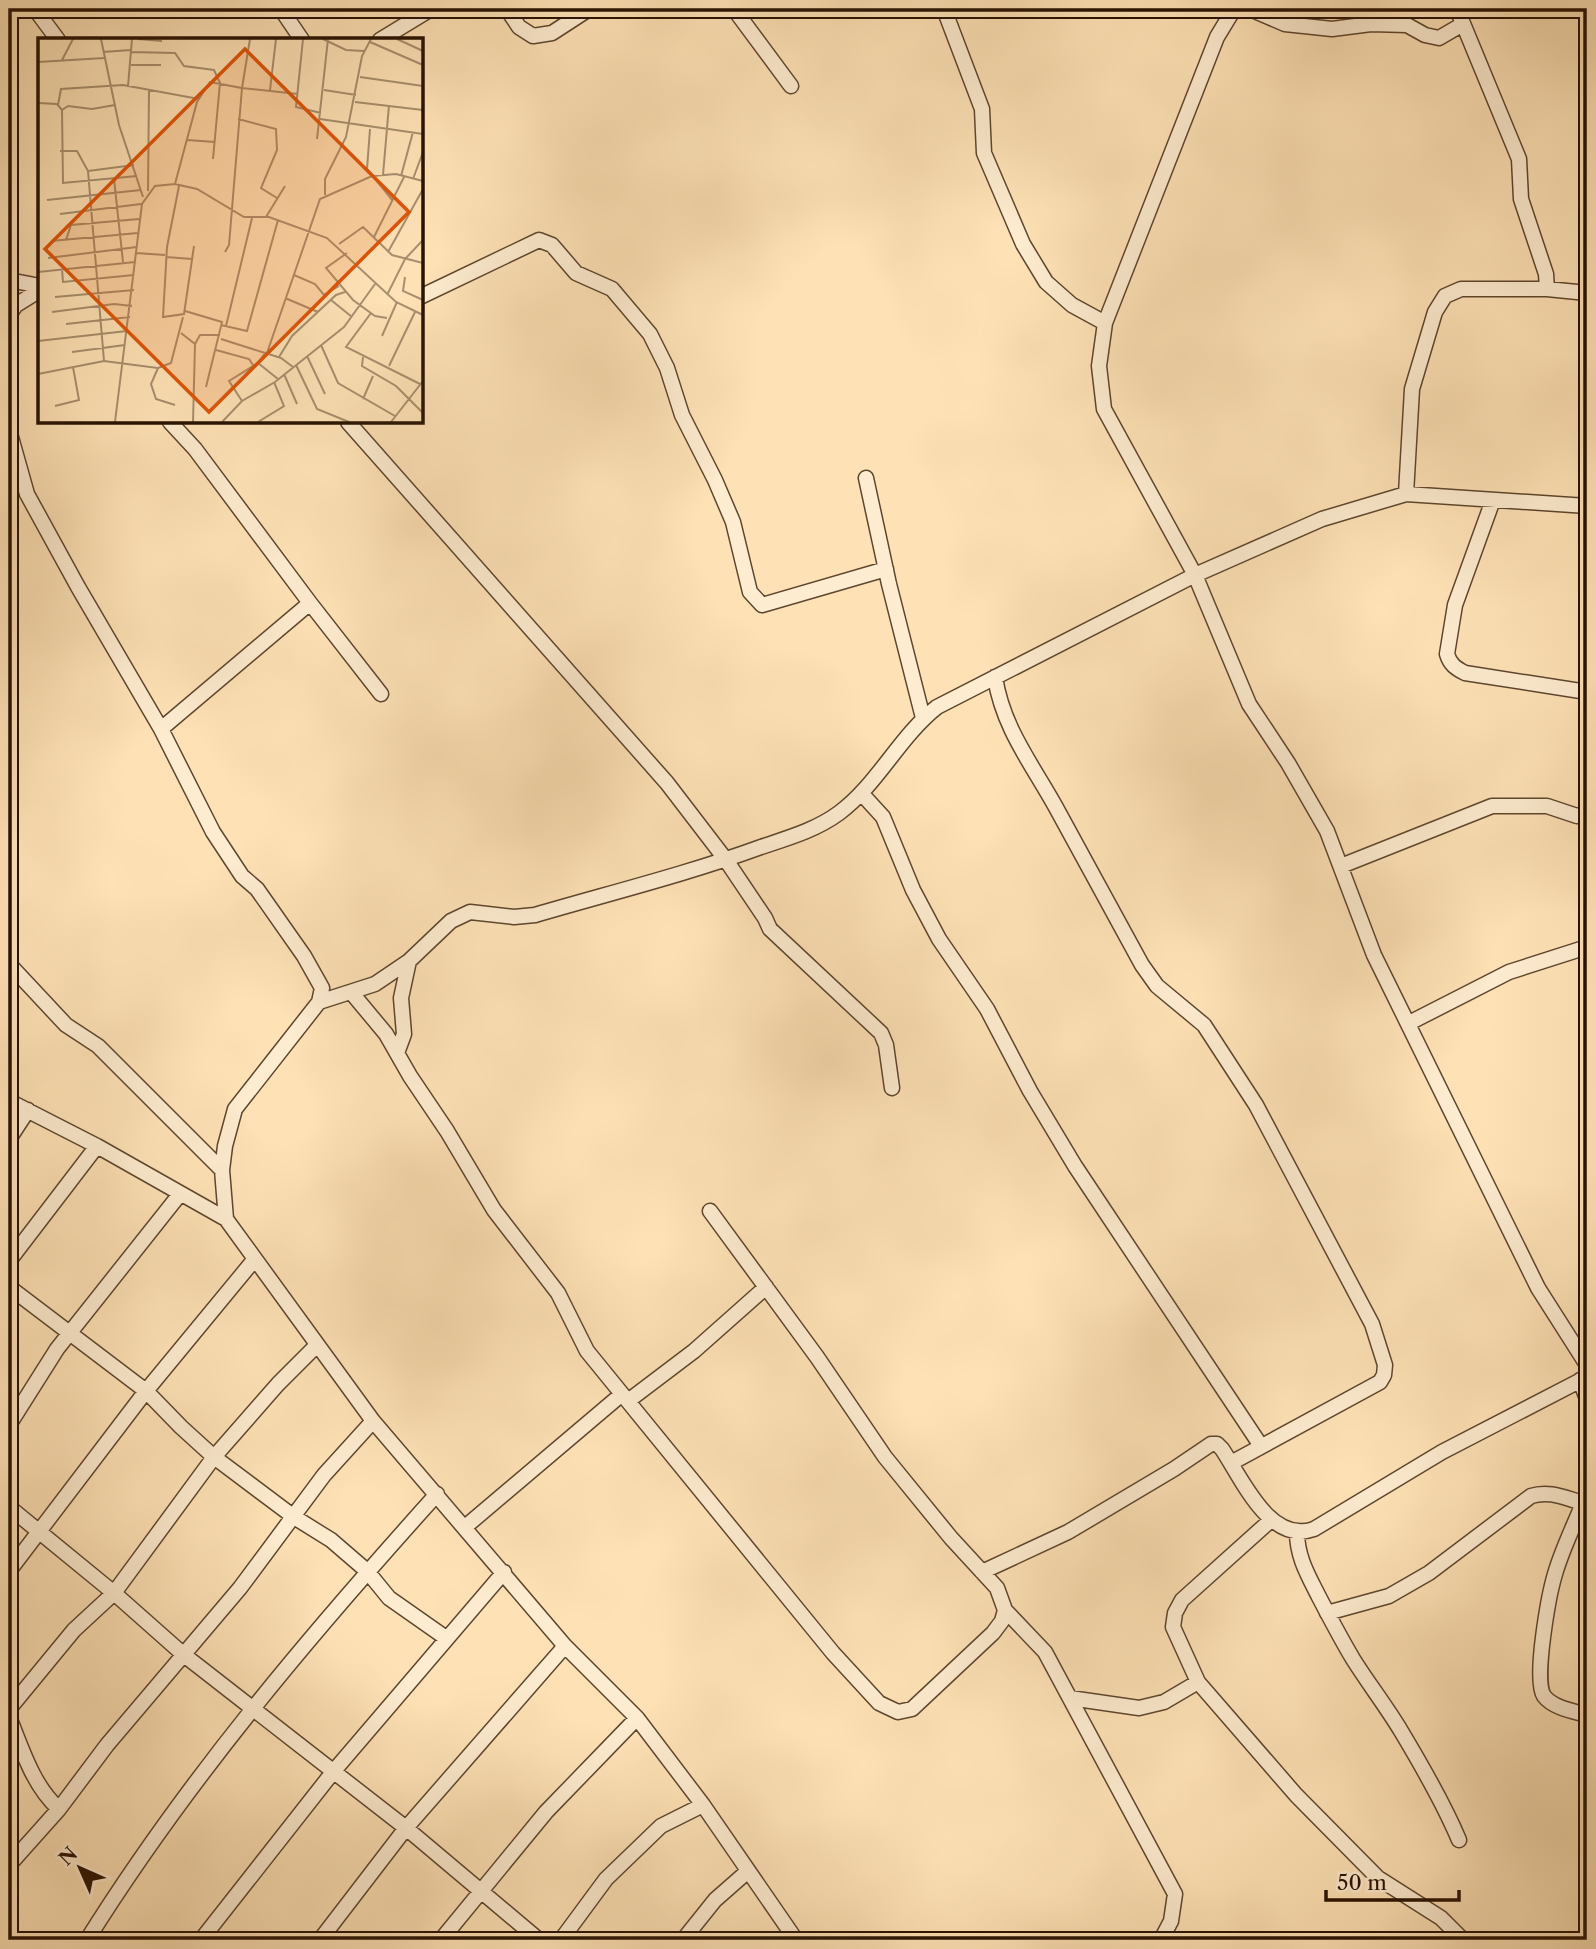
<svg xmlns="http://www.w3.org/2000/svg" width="1596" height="1949" font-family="'Libre Caslon Text',serif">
	<rect width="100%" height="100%" fill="#fee2b6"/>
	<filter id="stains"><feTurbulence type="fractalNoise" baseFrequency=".00286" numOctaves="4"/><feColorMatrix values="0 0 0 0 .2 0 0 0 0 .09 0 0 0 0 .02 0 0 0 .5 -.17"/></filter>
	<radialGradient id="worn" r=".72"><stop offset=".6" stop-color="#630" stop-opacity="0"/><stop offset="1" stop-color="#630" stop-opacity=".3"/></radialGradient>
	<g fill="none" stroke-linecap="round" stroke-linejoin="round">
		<!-- street casing -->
		<g stroke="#5e462e" stroke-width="17">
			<path id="street" d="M35 9 58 40
				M281 9 302 40
				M507 9 519 27 533 36 552 33 589 9
				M734 9 791 86
				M944 9 982 109 984 153 1023 244 1046 282 1072 305 1105 323
				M1234 9 1217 37 1105 323 1099 366 1104 409 1195 575 1249 704 1288 763 1327 831 1374 955 1538 1288 1587 1365
				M1250 9 1285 24 1332 29 1371 24 1407 25 1425 35 1439 38 1463 24
				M1457 9 1519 159 1521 199 1546 274 1547 289
				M380 40 431 9
				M9 280 40 286
				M422 296 539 240 552 245 576 273 612 289 650 334 667 368 682 415 715 480 733 522 750 592 762 605 886 569
				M9 315 16 305 40 290
				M170 422 195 449 310 603 381 694
				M348 422 667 783 726 860 765 918 770 929 881 1033 886 1045 892 1088
				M9 430 27 494 78 587 161 729 213 832 242 876 257 889 304 956 322 988 319 1002 235 1109 225 1146 222 1170 226 1219 373 1421 565 1646 637 1718 703 1805 796 1940
				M866 478 889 584 923 718
				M1406 494 1412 389 1435 312 1445 296 1461 289H1547L1587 293
				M1493 500 1455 605 1447 654C1450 664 1455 668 1465 673L1587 692
				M995 677C1003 730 1035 768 1059 813 1087 864 1114 914 1142 965L1157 986 1204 1025 1256 1105 1372 1324 1385 1365 1384 1375 1380 1382 1231 1463
				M161 729 310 603
				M862 794 883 817 913 890 939 939 987 1009 1030 1091 1075 1166 1261 1446
				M1341 866 1492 806H1547L1577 816 1584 815 1587 811
				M9 964 66 1025 98 1046 222 1170
				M351 992 386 1034 410 1076 447 1131 494 1210 558 1293 587 1351 833 1653 879 1703 898 1712 912 1709 993 1633 1002 1621 1005 1610 997 1588 951 1538 885 1457 817 1357 710 1211
				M319 1002 375 984 409 961 451 921 470 912 514 917 535 915C610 893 687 874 761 847 788 838 816 830 839 813 878 784 899 737 937 707L1195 575 1322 519 1406 494 1587 506
				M1409 1023 1509 972 1587 947
				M397 1053 404 1034 401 998 409 961
				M9 1101 97 1146 226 1219
				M9 1139 28 1110
				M9 1261 97 1146
				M9 1287 146 1391 181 1427 214 1457 294 1517 331 1540 367 1571 389 1598 446 1638
				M1580 1380 1587 1399
				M628 1401 694 1351 766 1287
				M9 1425 57 1349 180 1194
				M1587 1493C1577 1520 1563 1546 1555 1574 1549 1594 1533 1680 1544 1696 1553 1708 1573 1711 1587 1715
				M9 1507 114 1593 184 1655 406 1828 539 1940
				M465 1527 622 1394
				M1297 1532C1297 1557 1308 1575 1319 1597 1330 1618 1341 1639 1353 1659 1368 1683 1386 1706 1401 1731 1422 1766 1443 1802 1459 1840
				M9 1571 146 1391 254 1260
				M982 1572 1068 1532 1174 1469 1211 1444H1217L1222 1449C1242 1479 1270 1545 1314 1529L1442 1452 1587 1377
				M1005 1610 1045 1652 1175 1894 1171 1921 1161 1940
				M1327 1613 1389 1596 1429 1573 1531 1496C1549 1490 1565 1498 1583 1503
				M1198 1682 1296 1795 1378 1878 1441 1918 1463 1940
				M1070 1698 1139 1708 1164 1702 1198 1682 1173 1627 1175 1613 1182 1600 1271 1520
				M9 1709 74 1630 114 1593 214 1457 278 1384 317 1345
				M9 1717C22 1749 33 1786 59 1809
				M9 1865 59 1809 107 1745 240 1588 324 1475 373 1421
				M87 1940C187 1780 311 1634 437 1494
				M201 1940 333 1772 504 1572
				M320 1940 406 1828 565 1646
				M441 1940 546 1812 637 1718
				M561 1940 606 1879 661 1826 703 1805
				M683 1940 715 1900 748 1871"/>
		</g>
		<!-- street -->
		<use href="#street" stroke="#feecd0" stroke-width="14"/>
	</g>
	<!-- overview -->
	<g transform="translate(38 38)">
		<rect width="385" height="385" fill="#fee2b6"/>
		<path fill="none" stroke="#a88f6e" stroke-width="2" d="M63 1 81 87 105 159M100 1 124 3M265 1 258 69 283 75M285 1 308 12 326 13M359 1 385 13M332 4 385 27M65 14 93 12M93 14 137 15 146 28 176 32 182 45 175 121M24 22 35 1M0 24 66 20M93 27H123M322 39 385 48M90 48 94 1M232 52 238 1M286 52 318 57M317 64 385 72M0 65 19 66 24 72M20 67 23 51 85 47 161 61M24 72 25 145 99 138M24 72 30 68 54 71 77 67M200 81 238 91 239 112 223 150 239 160M282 81 385 96M332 91 329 131 355 163M279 101 290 1M149 102 177 104M22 113H39L50 133 66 323M50 133 96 127M345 137 351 67M363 138 375 94M76 141 85 224M375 141 385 114M137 146 159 64 172 44 204 50 212 1M141 148 129 209 125 279 146 276 156 208M110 153 111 52M287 157V141L308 99 324 18 333 1M9 162 103 152M22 176 103 166M228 179 247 148M336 199 366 139M28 202 33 187 101 181M13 203 100 195M301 206 325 189 354 217 385 225M187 214 191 207 204 50 260 56M350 214 385 151M98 215 127 217M309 215 288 230 315 262 337 278 349 280M128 219 154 221M10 220 99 209M24 231 25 244 96 237M0 234 97 224M256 237 277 246 286 257 301 248M367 239 365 253 385 262M349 257 367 221 385 202M17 259 96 252M247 260 280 274M293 262 314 279M147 273 184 284 168 349M14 274 76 266 94 268M333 275 308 309 382 346M28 286 92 279M183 287 209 293 240 182M188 288 214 180M143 295 157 306 162 297H182M344 298 359 264M183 301 243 320 255 329M0 303 89 293M283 307 300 345 357 378M178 312 211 321 215 327M34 314 87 307M229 315 282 161 334 138 358 136 385 143M269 318 287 356M241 319 254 298 298 257 307 254M325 319 324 328 358 348 385 375M220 325 240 341M258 327 279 371 311 384M351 328 377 274M120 330 133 325 145 279M0 336 66 323 120 330 113 346 118 361 137 367M246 336 259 366M325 361 335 338M204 363 191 343 220 325 228 314M17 368 41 362 35 329M77 384 104 166 117 148 137 146 159 151 206 179H231L289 200 358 264 385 277M155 384 157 306M184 384 204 363 237 344 306 289 337 246M220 384 246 368 236 344M353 384 385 343"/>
		<path fill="#de550b" fill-opacity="0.15" stroke="#de550b" stroke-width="3.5" d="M207 11 371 174 171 374 7 211Z"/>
		<rect width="385" height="385" fill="none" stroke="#281201" stroke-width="3.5"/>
	</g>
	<!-- margin -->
	<rect width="1596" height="1949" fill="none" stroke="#fee2b6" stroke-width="35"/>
	<rect x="10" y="10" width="1575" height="1928" fill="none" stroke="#281201" stroke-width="3.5"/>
	<rect x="18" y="18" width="1561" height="1914" fill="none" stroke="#281201" stroke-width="2"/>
	<!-- north arrow -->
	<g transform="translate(80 1868) rotate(315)" stroke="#feecd0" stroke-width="5" paint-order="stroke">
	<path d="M0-5L12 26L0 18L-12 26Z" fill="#281201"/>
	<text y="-10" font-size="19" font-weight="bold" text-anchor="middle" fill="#281201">N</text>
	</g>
	<!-- scale -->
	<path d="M1326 1890v10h133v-10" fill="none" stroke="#281201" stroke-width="3.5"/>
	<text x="1337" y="1890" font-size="21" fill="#281201" stroke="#feecd0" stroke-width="5" paint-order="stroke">50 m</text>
	<rect width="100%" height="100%" filter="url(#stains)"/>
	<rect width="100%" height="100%" fill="url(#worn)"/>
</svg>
